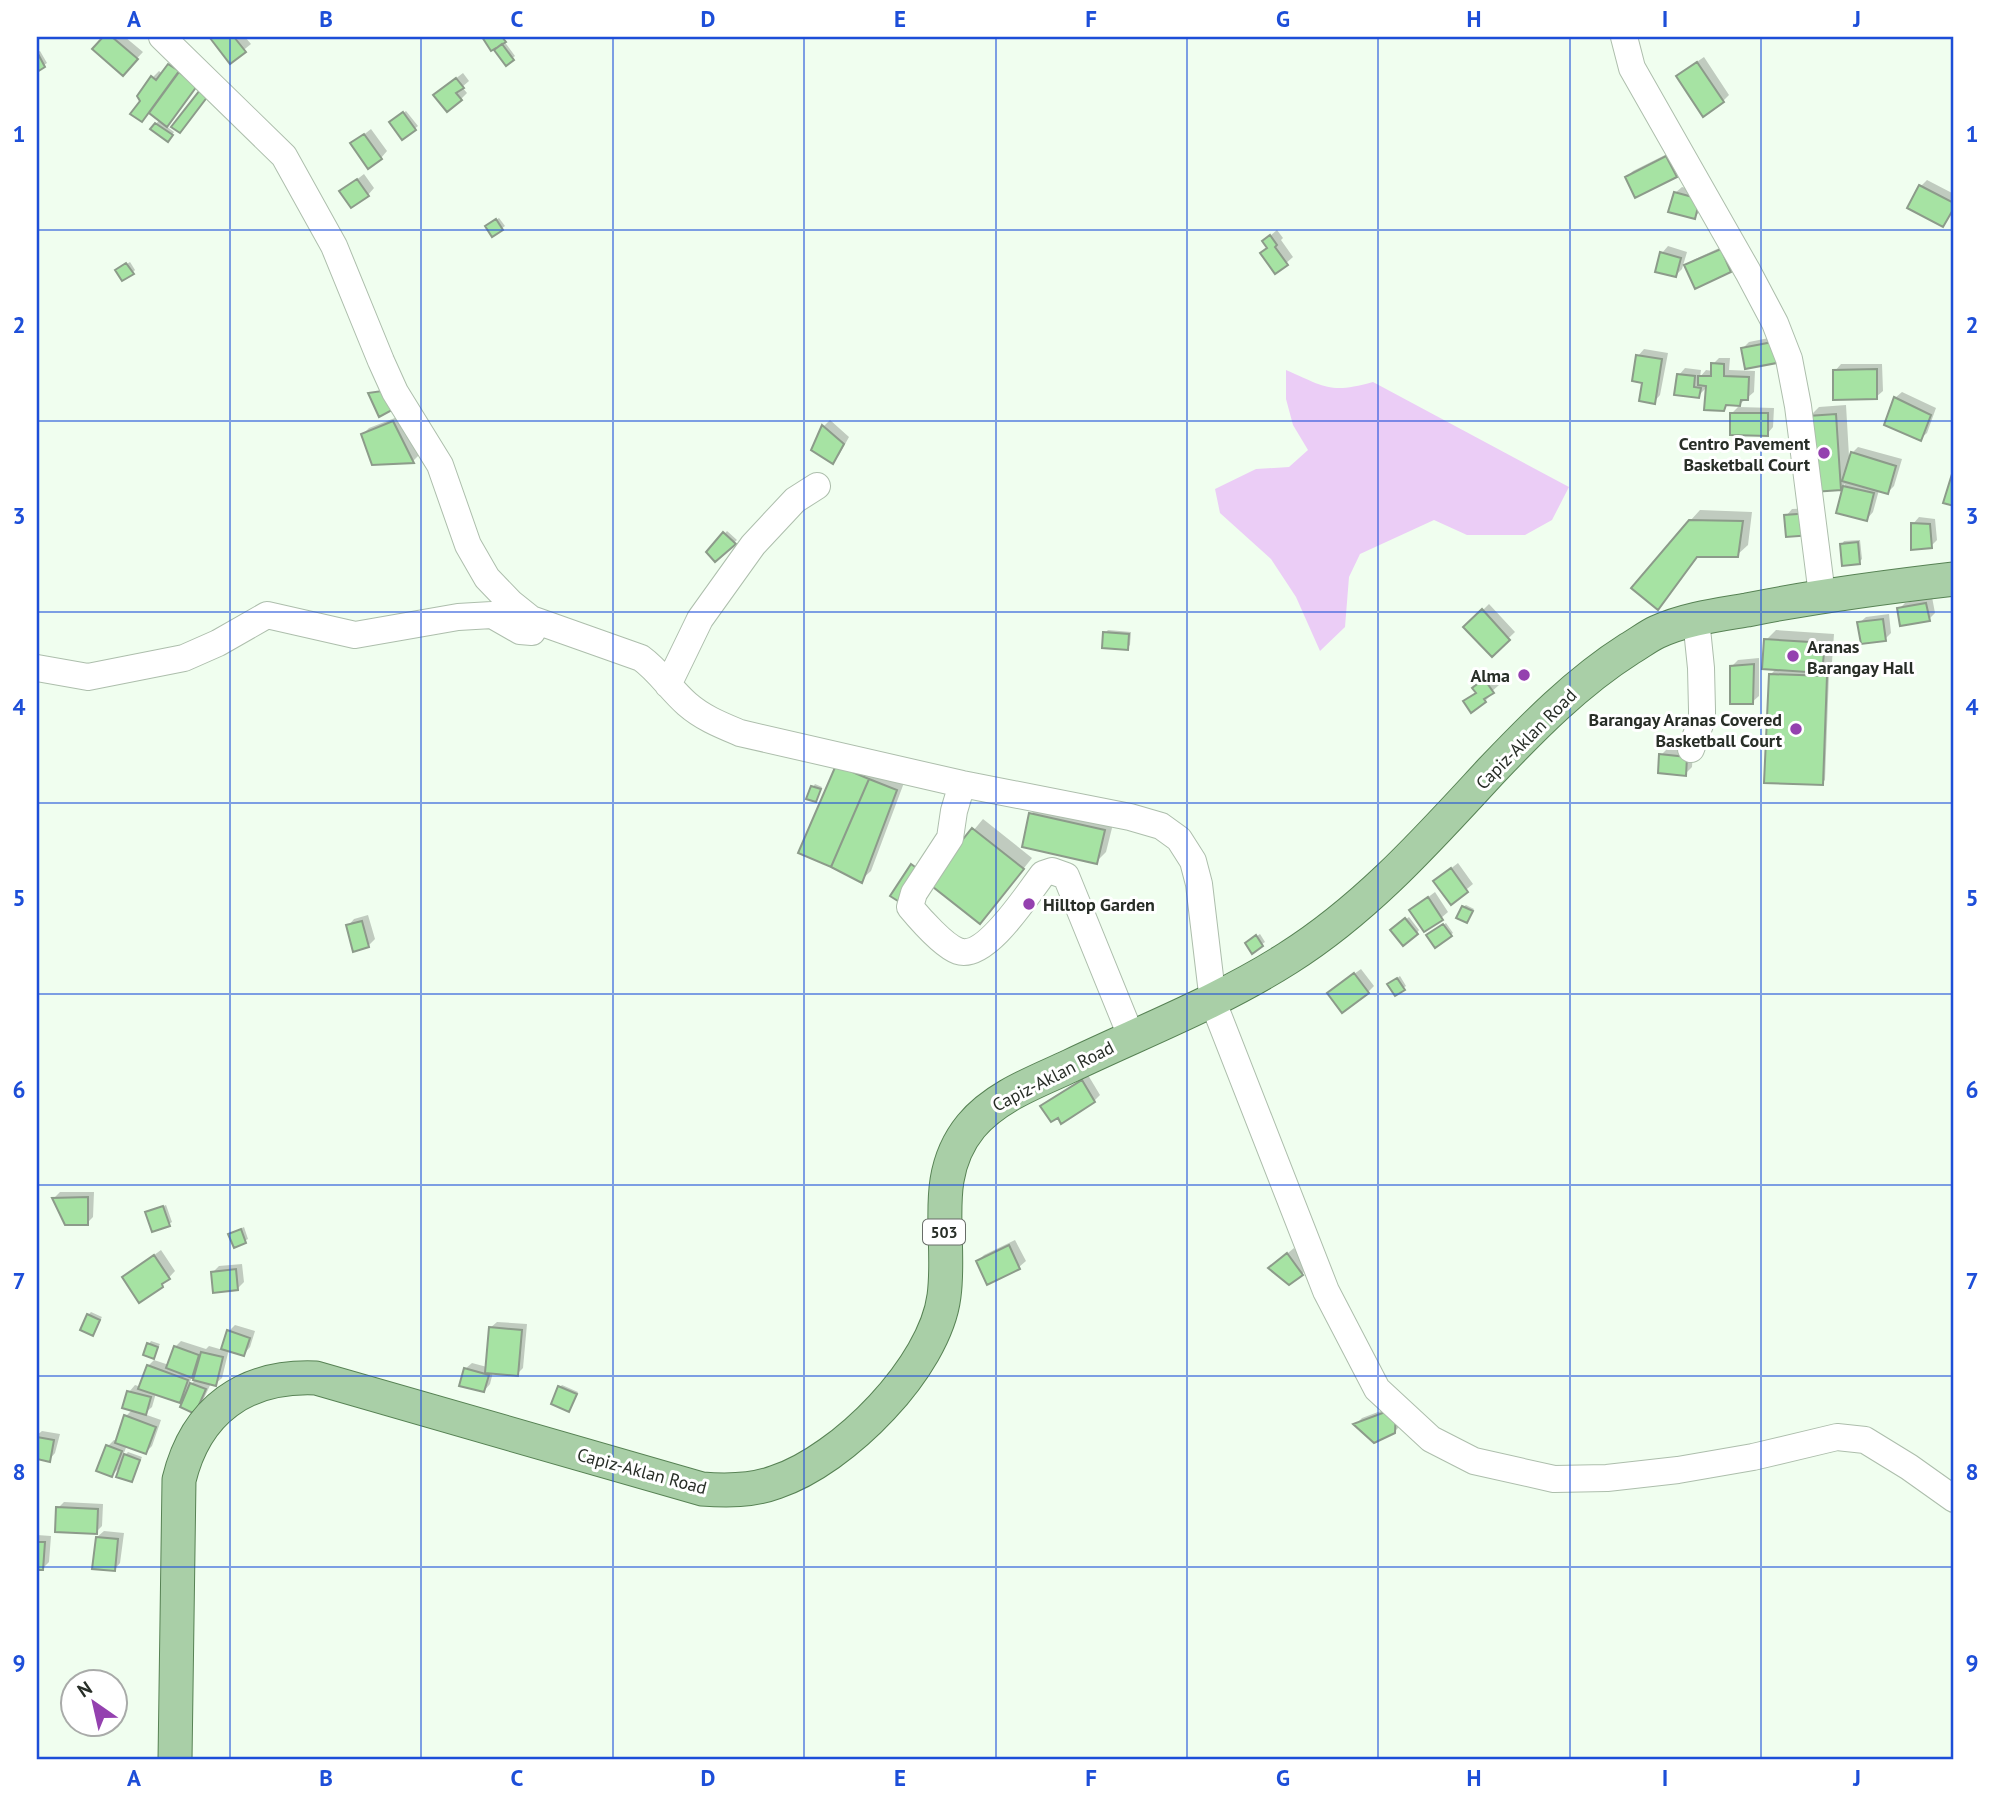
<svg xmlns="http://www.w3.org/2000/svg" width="1991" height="1797" font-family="'PT Sans',sans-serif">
	<rect width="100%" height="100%" fill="#f0feef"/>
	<!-- water -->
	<path fill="#ebcdf6" d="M1286 370C1325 387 1330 394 1373 382L1569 487 1552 520 1525 535H1467L1434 520 1360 554 1349 577 1345 627 1320 651 1296 597 1271 559 1220 513 1215 489 1256 469 1289 467 1308 450 1293 425 1286 399Z"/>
	<!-- shadow -->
	<path fill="#0003" fill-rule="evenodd" d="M106 37H125L143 52 123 73 95 49Z
		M213 37H245L251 44 230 61Z
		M484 37H506L504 41 515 56 506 63 495 47 492 49Z
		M40 51 47 63 37 70V52Z
		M1704 57 1729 95 1723 101 1685 70Z
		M176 59 202 79 166 126 174 132 170 138 152 129 160 119 150 111 142 120V101L139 96 153 77 159 71 163 74Z
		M463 73 469 81 462 87 467 93 461 99 442 89Z
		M406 111 418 126 403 138 394 120Z
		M371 129 387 151 381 158 352 144Z
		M1673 151 1682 169 1676 175 1627 177 1633 171Z
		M364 174 374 188 368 195 342 191Z
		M1927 180 1954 194V210L1943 224 1921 186Z
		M1682 187 1705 193 1701 211 1694 217 1675 193Z
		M499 218 505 226 493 235 490 224Z
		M1277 230 1283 238 1281 240 1293 257 1276 272 1268 247 1264 241Z
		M1728 244 1737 265 1730 271 1686 266 1693 260Z
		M1668 246 1687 252 1682 269 1676 275 1662 253Z
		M130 262 135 270 132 273 120 268Z
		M1784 335 1787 354 1743 348 1749 342Z
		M1644 349 1668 353 1660 395 1654 402 1644 382 1638 356Z
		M1719 358H1730L1729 370 1755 371 1754 392 1740 404H1728L1723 409 1707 387 1698 396 1679 375 1685 368 1701 370 1700 377 1706 370 1713 371V364Z
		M1841 364H1882L1883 391 1876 397 1835 371Z
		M1902 392 1936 408 1927 433 1920 439 1895 398Z
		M1846 405 1849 456 1858 447 1902 459 1894 486 1888 492 1879 490 1873 512 1867 519 1838 512 1845 484 1840 488 1809 417 1819 407Z
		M1738 407 1774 408 1773 427 1767 434 1731 414Z
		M400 416 419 455 413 461 363 434 369 428Z
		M830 420 849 437 839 455 833 461 813 450 824 426Z
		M1816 508 1817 527 1786 516 1792 509Z
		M1700 510 1752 512 1748 545 1737 555 1699 556 1658 607 1690 521Z
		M1919 517 1935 519 1937 540 1931 546 1913 524Z
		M727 531 737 540 715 559 709 552Z
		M1860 540 1862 559 1859 562 1842 544 1844 541Z
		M1932 597 1935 613 1929 619 1899 609 1905 603Z
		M1489 604 1515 632 1492 654 1466 627Z
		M1889 614 1891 633 1885 639 1859 623 1866 617Z
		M1108 630 1131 632 1130 645 1127 648 1105 633Z
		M1776 630 1834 634 1832 662 1820 673 1829 674 1825 780 1822 783 1770 675 1776 669 1766 640Z
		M1759 658V696L1752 702 1732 666 1738 660Z
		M1491 674 1499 685 1490 693 1491 695 1485 701 1465 702 1477 692 1481 682Z
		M1667 749 1693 751 1692 767 1685 774 1661 755Z
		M838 766 905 780 871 871 861 880Z
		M815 784 822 787 816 800 813 787Z
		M1041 804 1114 820 1106 852 1096 862 1031 814Z
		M983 819 1032 858 989 912 930 883Z
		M1458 863 1473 884 1451 902 1435 881Z
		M1435 892 1448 912 1441 918 1411 910Z
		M1466 905 1474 909 1467 921 1463 907Z
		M368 915 375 939 368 946 348 926 354 919Z
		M1409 917 1419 930 1417 933 1395 927Z
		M1446 923 1453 933 1450 935 1431 933Z
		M1260 934 1265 942 1252 951 1250 941Z
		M1361 969 1374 986 1368 992 1336 987Z
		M1400 976 1406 986 1403 988 1392 982Z
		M1088 1075 1100 1095 1094 1101 1058 1116 1042 1106Z
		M60 1192H94L93 1217 87 1223 54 1198Z
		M166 1205 172 1222 169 1224 147 1213Z
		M244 1227 248 1239 235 1246 230 1234Z
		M1015 1240 1026 1261 1019 1267 988 1283 978 1261 984 1255Z
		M1294 1248 1308 1268 1302 1274 1277 1262Z
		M161 1250 175 1271 162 1285 124 1277Z
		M242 1264 244 1282 237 1289 213 1272 219 1266Z
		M91 1312 102 1317 93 1334 88 1315Z
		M497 1322 527 1324 523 1368 517 1374 493 1372 490 1384 484 1391 465 1369 472 1363 487 1367 490 1328Z
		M235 1325 255 1331 250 1347 244 1354 229 1349 222 1378 215 1384 211 1383 201 1405 195 1412 188 1393 179 1401 156 1393 152 1407 144 1414 161 1420 152 1446 146 1452 127 1445 122 1458 128 1452 142 1457 132 1480 122 1465 112 1475 108 1446 114 1440 117 1441 126 1416 133 1409 129 1392 135 1385 141 1387 148 1366 154 1360 169 1365 175 1347 181 1341 206 1349 209 1346 223 1350 229 1331ZM198 1368 195 1380 188 1387 193 1374Z
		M151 1341 160 1344 153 1357 149 1344Z
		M562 1385 578 1392 571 1407 560 1387Z
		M1402 1403 1401 1425 1394 1432 1356 1424 1362 1418Z
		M42 1431 60 1434 55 1453 49 1460 37 1457V1435Z
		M64 1502 103 1504 102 1526 96 1532 58 1508Z
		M104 1531 124 1533 120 1563 114 1570 97 1537Z
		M37 1535 51 1536 49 1562 42 1569 37 1568Z"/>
	<!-- building -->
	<path fill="#a6e3a3" stroke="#8c9b8a" stroke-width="2" d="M103 37H112L138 59 123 76 92 49Z
		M234 37 246 52 230 64 210 38Z
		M482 37H502L506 42 491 51Z
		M502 44 514 60 506 66 494 50Z
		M37 52 45 67 37 72Z
		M1697 62 1724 102 1703 117 1676 76Z
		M168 64 179 71 142 122 130 114 140 101 137 96 151 76 156 80Z
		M179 72 197 86 167 127 149 113Z
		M456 78 464 88 456 93 462 100 447 112 433 95Z
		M200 90 208 96 180 133 171 127Z
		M403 112 416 130 402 140 389 122Z
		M155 123 173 135 168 142 150 129Z
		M364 134 382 159 368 169 350 143Z
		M1666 156 1677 177 1635 198 1625 177Z
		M357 179 369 196 351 208 339 191Z
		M1919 185 1954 203V208L1943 227 1907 208Z
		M1674 192 1700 199 1695 219 1668 212Z
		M496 219 503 230 492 237 485 226Z
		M1270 235 1277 245 1275 247 1288 265 1275 274 1260 253 1267 248 1262 241Z
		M1721 249 1731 272 1695 289 1684 265Z
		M1660 252 1681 258 1676 277 1655 272Z
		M126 263 134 274 122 281 115 270Z
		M1778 341 1782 362 1745 369 1741 348Z
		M1636 355 1662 359 1655 404 1639 401 1642 383 1632 381Z
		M1711 363 1724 364V376L1749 377 1748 400H1741L1740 406 1726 405 1724 411 1704 410 1706 386 1698 385V376H1711Z
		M1877 369V399L1833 400V370Z
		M1677 374 1695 376 1694 387 1701 388 1699 398 1674 395Z
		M382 391 394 409 379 417 368 393Z
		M1894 397 1931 415 1921 441 1884 425Z
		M1730 413H1768V436L1730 435Z
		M1836 414 1841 490 1813 492 1808 416Z
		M393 421 414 463 372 465 361 434Z
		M822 425 844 444 833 464 811 450Z
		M1851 452 1896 466 1888 494 1842 481Z
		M1952 474H1954V506L1943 503Z
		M1843 486 1874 493 1867 521 1836 513Z
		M1811 513 1812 535 1786 537 1784 515Z
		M1689 520 1743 521 1738 557H1697L1658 610 1631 588Z
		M1911 523 1930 524 1932 548 1911 550Z
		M723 532 736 544 715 562 706 552Z
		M1858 542 1860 564 1842 566 1840 544Z
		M1926 603 1930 621 1900 626 1897 608Z
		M1482 609 1510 640 1492 657 1463 627Z
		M1883 619 1886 641 1861 644 1857 622Z
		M1103 632 1129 634 1128 650 1102 648Z
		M1764 639 1825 643 1822 673 1762 669Z
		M1754 664 1753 704H1730V666Z
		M1769 674 1827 676 1823 785 1764 783Z
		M1484 679 1494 693 1484 699 1486 702 1471 713 1463 701 1476 693 1472 688Z
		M1659 754 1687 757 1686 776 1658 773Z
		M836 765 869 779 831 867 798 853Z
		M869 779 897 790 862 883 831 867Z
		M811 786 821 789 816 802 806 799Z
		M1029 813 1105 830 1097 864 1022 847Z
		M972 828 1024 869 980 924 928 883Z
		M911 864 922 872 901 903 890 896Z
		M1451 868 1468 892 1451 905 1433 881Z
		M1428 897 1443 920 1424 932 1409 910Z
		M1462 906 1473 911 1467 923 1456 918Z
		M1405 918 1418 934 1403 946 1390 930Z
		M362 921 369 947 353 952 346 925Z
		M1443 924 1452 936 1435 948 1426 935Z
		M1256 935 1263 946 1252 954 1245 943Z
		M1354 973 1369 993 1342 1013 1327 993Z
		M1397 978 1405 990 1395 996 1387 984Z
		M1082 1080 1095 1102 1061 1124 1058 1118 1051 1122 1040 1106Z
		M88 1197V1225H65L52 1198Z
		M163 1206 170 1226 152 1232 145 1212Z
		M241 1229 246 1243 234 1248 228 1234Z
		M1009 1245 1020 1269 987 1285 976 1261Z
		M1287 1253 1303 1275 1289 1285 1268 1268Z
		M154 1255 170 1279 162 1284 163 1287 139 1303 122 1277Z
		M236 1269 238 1290 213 1293 211 1272Z
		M87 1314 100 1320 93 1336 80 1330Z
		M489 1327 522 1330 518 1376 485 1373Z
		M227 1330 250 1338 244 1356 221 1349Z
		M147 1343 158 1347 154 1359 143 1355Z
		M174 1346 199 1355 192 1378 166 1368Z
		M201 1352 223 1357 216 1386 193 1380Z
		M147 1365 188 1380 180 1403 138 1389Z
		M464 1368 489 1375 484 1392 459 1386Z
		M190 1383 206 1389 195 1414 180 1407Z
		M558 1386 577 1394 569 1412 551 1404Z
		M127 1391 151 1397 146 1415 122 1408Z
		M1396 1408 1395 1433 1374 1443 1353 1424Z
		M124 1415 156 1427 146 1454 115 1443Z
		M37 1437 54 1440 50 1462 37 1459Z
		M106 1445 122 1451 112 1477 96 1471Z
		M124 1454 140 1460 132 1482 116 1477Z
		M56 1507 98 1509 97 1534 55 1532Z
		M96 1537 118 1539 115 1571 92 1569Z
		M37 1542H45L43 1570H37Z"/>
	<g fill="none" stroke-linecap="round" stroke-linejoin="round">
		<!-- minor casing -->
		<g stroke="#adbeac" stroke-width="28">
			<path id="minor" d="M162 37 284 156 334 246 381 361 395 392 440 465 468 545 487 578 511 603 531 619 641 658C659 671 670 689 687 704 703 718 721 725 740 733L962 784 1130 817 1161 826 1179 839 1193 861 1199 884 1213 1002 1326 1291 1377 1389 1431 1439 1474 1461 1554 1479 1607 1478 1678 1470 1753 1457 1837 1437 1865 1440 1909 1467 1954 1499
				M1624 37 1632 68 1748 272 1775 323 1789 359 1798 406 1822 595
				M37 668 88 677 184 658 218 643 267 615 355 635 458 617 492 615 520 631 532 632
				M668 685 700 619 753 545 795 500 817 486
				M1691 749 1702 719V710L1701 668 1696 619
				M962 784 954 811 950 838 914 893 910 907C920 919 944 946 958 951 986 961 1028 893 1043 874L1052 871 1066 876 1131 1036"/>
		</g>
		<!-- major casing -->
		<g stroke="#578254" stroke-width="35">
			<path id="major" d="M175 1760 179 1480C196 1410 245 1375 316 1378L702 1489C727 1491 752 1491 776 1482 843 1460 935 1367 944 1296 952 1237 929 1177 971 1126 996 1096 1036 1082 1070 1066 1143 1031 1219 1002 1288 958 1367 908 1428 839 1491 771 1533 727 1577 682 1629 649 1638 644 1648 636 1657 632 1685 619 1717 615 1747 610 1816 596 1885 587 1954 579"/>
		</g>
		<!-- minor -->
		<use href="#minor" stroke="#fff" stroke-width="26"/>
		<!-- major -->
		<use href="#major" stroke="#a9cfa7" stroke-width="33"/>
	</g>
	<!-- grid -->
	<path fill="none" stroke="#1d4ed8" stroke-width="2" stroke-opacity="0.55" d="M230 37V1760M421 37V1760M613 37V1760M804 37V1760M996 37V1760M1187 37V1760M1378 37V1760M1570 37V1760M1761 37V1760M37 230H1954M37 421H1954M37 612H1954M37 803H1954M37 994H1954M37 1185H1954M37 1376H1954M37 1567H1954"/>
	<!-- markers -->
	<g fill="#9441af" stroke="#fff" stroke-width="2.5">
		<circle cx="1824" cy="453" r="7"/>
		<circle cx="1793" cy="656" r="7"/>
		<circle cx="1524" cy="675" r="7"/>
		<circle cx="1796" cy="729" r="7"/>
		<circle cx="1029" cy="904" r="7"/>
	</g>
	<g text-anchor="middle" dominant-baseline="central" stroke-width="6" stroke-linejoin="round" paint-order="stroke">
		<!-- shield labels -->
		<rect fill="#fff" stroke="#686d68" stroke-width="2" x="923" y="1219.5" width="42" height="25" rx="5"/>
		<g font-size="16" font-weight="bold" fill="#282e27">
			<text x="944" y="1232">503</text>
		</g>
		<!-- poi labels -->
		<g font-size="18" font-weight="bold" fill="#282e27" stroke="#fff" text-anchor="end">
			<text x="1810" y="443">Centro Pavement<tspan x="1810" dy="21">Basketball Court</tspan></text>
			<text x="1807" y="646" text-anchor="start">Aranas<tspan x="1807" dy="21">Barangay Hall</tspan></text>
			<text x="1510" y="675">Alma</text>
			<text x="1782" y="719">Barangay Aranas Covered<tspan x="1782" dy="21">Basketball Court</tspan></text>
			<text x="1043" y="904" text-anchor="start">Hilltop Garden</text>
		</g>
		<!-- street labels -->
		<g font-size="18" fill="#282e27" stroke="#fff">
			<text transform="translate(1526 739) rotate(-45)">Capiz-Aklan Road</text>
			<text transform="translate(1053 1076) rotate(-27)">Capiz-Aklan Road</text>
			<text transform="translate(642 1471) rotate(15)">Capiz-Aklan Road</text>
		</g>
	</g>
	<!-- border -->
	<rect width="1991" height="1797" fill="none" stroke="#ffffff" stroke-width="77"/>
	<!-- north arrow -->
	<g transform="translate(94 1703) rotate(326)"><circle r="33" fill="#ffffff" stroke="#a9aba9" stroke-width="2"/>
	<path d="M0-5L12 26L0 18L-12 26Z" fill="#9441af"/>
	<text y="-10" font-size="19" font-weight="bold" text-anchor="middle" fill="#282e27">N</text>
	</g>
	<rect x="38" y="38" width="1914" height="1720" fill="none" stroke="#1d4ed8" stroke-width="2.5"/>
	<g font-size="23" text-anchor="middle" font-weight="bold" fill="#1d4ed8">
		<text x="134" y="27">A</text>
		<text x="326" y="27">B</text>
		<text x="517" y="27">C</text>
		<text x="708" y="27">D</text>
		<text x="900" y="27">E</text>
		<text x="1091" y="27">F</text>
		<text x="1283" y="27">G</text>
		<text x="1474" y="27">H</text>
		<text x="1665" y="27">I</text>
		<text x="1857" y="27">J</text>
		<text x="19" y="142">1</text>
		<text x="1972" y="142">1</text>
		<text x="19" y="333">2</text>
		<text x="1972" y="333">2</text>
		<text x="19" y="524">3</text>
		<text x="1972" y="524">3</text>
		<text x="19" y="715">4</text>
		<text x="1972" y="715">4</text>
		<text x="19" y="906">5</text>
		<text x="1972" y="906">5</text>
		<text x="19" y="1098">6</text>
		<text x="1972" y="1098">6</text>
		<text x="19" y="1289">7</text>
		<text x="1972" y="1289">7</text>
		<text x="19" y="1480">8</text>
		<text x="1972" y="1480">8</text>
		<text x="19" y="1671">9</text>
		<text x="1972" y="1671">9</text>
		<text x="134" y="1786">A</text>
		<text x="326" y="1786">B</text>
		<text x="517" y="1786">C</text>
		<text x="708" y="1786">D</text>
		<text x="900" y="1786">E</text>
		<text x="1091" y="1786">F</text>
		<text x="1283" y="1786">G</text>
		<text x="1474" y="1786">H</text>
		<text x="1665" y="1786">I</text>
		<text x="1857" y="1786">J</text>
	</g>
</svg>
